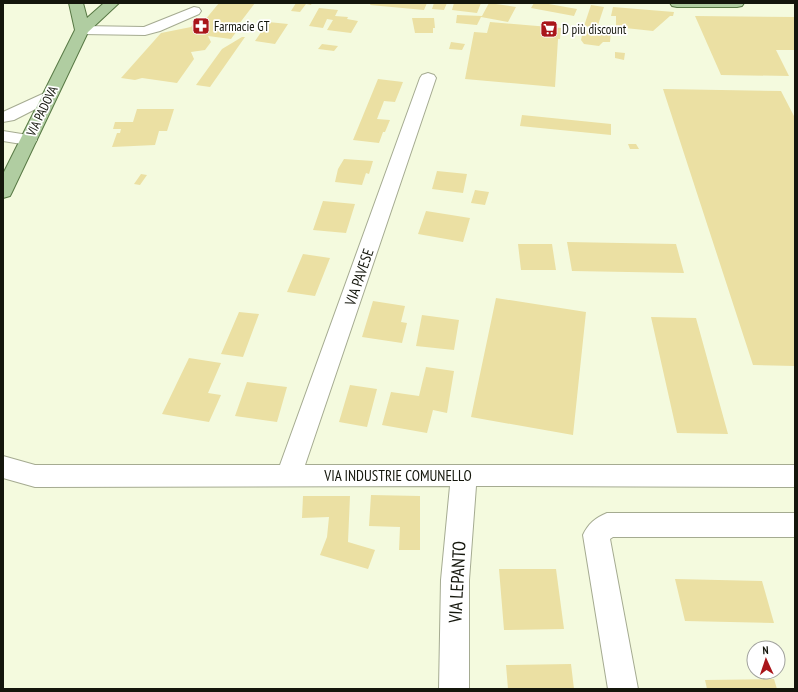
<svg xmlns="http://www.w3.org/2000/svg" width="798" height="692" font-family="'PT Sans Narrow',sans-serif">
	<rect width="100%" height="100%" fill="#f4fade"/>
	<!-- building -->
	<path fill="#ebe0a3" d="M219 3H255L239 24H242L231 39 208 36 211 42 205 50 191 52 194 59 177 83 142 78 135 80 121 78 161 33 191 27 195 22 205 20Z
		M296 3H312L311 5 306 4 300 12 291 11Z
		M371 3H427L424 10 370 5Z
		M434 3H447L444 10 432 9Z
		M454 3H481L477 13 452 10Z
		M489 3 516 7 508 22 481 17 477 25 456 23 457 15 482 16Z
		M534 3H543L577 9 574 16 531 8Z
		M591 5 604 7 597 28 584 26Z
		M613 7 674 12 673 16H670L653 31 616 27V16H611Z
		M319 8 338 10 335 16 348 17 347 19 358 21 351 33 327 30 333 20 327 19 323 28 309 26Z
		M695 16 795 17V50H776L789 76 721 75Z
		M412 18H434L435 28H433V33H415Z
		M268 22 288 24 275 44 255 41Z
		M490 22 561 28 560 39H558L555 87 465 79 474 32 487 33Z
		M600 29 611 30 610 42H603L599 46 584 44 581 40 583 30 599 32Z
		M242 37H245L210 87 196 85 222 49Z
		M451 42 465 44 462 50 449 49Z
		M322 44 338 46 334 51 318 49Z
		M615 52 625 53 624 60 615 58Z
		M378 79 403 82 395 102 384 101 377 119 390 120 385 132H383L379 143 353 140Z
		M663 89 781 91 795 118V366L753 365Z
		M137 109H174L167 131H159L155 145 112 147 117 133H120L121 129H113L115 122H133Z
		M522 115 611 124V135L520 126Z
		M628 144H636L639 149H630Z
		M344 159 373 161 369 174 366 173 362 185 335 182 338 169Z
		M437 171 467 174 463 193 432 189Z
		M141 174 147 175 140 185 134 184Z
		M475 190 489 192 485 205 471 203Z
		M323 201 355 204 346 233 313 230Z
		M426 211 470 218 463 242 418 234Z
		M567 242 676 244 684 273 572 271Z
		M518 244H552L556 270H521Z
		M303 254 330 258 315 296 287 292Z
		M496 298 586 312 573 435 471 417Z
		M373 301 405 306 401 322 407 323 402 343 362 337Z
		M239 312 259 314 243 357 221 354Z
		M422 315 459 320 454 350 416 346Z
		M651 317 696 318 728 434 677 433Z
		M189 358 221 363 208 393 221 395 209 422 162 414Z
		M426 367 454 371 447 413 433 410 427 433 382 425 391 392 419 396Z
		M247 382 287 387 277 422 235 416Z
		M350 385 377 389 367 427 339 422Z
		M371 495 420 496V550H399L400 527 369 526Z
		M303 496H350L348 542 375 550 368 569 320 555 327 537 329 517 302 518Z
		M499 569H556L564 629 504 630Z
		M675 579 762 581 774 623 685 621Z
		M571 664 574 689H508L506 665Z
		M774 679 777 689H707L705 680Z"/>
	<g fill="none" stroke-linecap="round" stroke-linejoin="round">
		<!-- minor casing -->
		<g stroke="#a5ab91" stroke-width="2">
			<path id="minor" d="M194 7 199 8 201 11 199 14 160 31 145 35 82 34 77 33 75 30 77 27 82 26 144 27Z
				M428 73 434 75 436 78 305 465H795V487L476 486 469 580V689H439L441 580 450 486 35 487 3 478V456L35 465H280L420 78 422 75Z
				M49 91 55 93 57 96 55 99 14 120 3 122V112Z
				M3 131 34 136 37 140 34 144 28 145 3 141Z
				M607 513H795V537H613L610 539 638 689H608L583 535C588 524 595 518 607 513Z"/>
		</g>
		<!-- major casing -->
		<g stroke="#577844" stroke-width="2">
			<path id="major" d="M69 3H83L87 18 104 3H119L88 32 12 192 10 196 3 198V174L75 30Z
				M670 3H744L742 6 737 7H677L672 6Z"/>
		</g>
		<!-- minor -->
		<use href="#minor" fill="#fff" fill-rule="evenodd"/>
		<!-- major -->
		<use href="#major" fill="#b0cda1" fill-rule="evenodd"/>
	</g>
	<!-- icons -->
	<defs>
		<g id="pharmacy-square" transform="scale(0.9)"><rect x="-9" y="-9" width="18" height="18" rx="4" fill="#a9151a" stroke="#fff"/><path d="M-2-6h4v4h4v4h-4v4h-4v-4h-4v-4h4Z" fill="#fff"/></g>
		<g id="supermarket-square" transform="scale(0.9)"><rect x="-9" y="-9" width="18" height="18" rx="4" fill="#a9151a" stroke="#fff"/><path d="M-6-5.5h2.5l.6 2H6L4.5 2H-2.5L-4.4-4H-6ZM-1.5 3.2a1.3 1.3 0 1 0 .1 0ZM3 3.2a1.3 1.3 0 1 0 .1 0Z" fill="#fff"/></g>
	</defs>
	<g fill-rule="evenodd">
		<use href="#pharmacy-square" x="201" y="26"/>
		<use href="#supermarket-square" x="549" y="29"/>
	</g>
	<g text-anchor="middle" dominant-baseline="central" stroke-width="3.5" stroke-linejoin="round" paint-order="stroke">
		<!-- far-poi labels -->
		<g font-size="13" fill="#14160c" stroke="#fff" text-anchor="start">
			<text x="214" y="26">Farmacie GT</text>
			<text x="562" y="29">D più discount</text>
		</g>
		<!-- far-street labels -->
		<g font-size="13" fill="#14160c" stroke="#fff">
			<text transform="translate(42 111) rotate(-64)">VIA PADOVA</text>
		</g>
		<!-- street labels -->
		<g font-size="15" fill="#14160c" stroke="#fff">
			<text transform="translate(359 277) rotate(-71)">VIA PAVESE</text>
			<text x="398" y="475">VIA INDUSTRIE COMUNELLO</text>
		</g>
		<!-- near-street labels -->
		<g font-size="18" fill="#14160c" stroke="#fff">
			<text transform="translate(457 582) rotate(-87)">VIA LEPANTO</text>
		</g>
	</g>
	<!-- border -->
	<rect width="798" height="692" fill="none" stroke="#14160c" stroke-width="8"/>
	<!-- north arrow -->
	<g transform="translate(766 660) rotate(357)"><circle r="19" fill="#ffffff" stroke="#a1a29e"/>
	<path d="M0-3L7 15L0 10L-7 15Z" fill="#a9151a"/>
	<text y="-6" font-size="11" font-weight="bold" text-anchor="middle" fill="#14160c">N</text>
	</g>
</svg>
